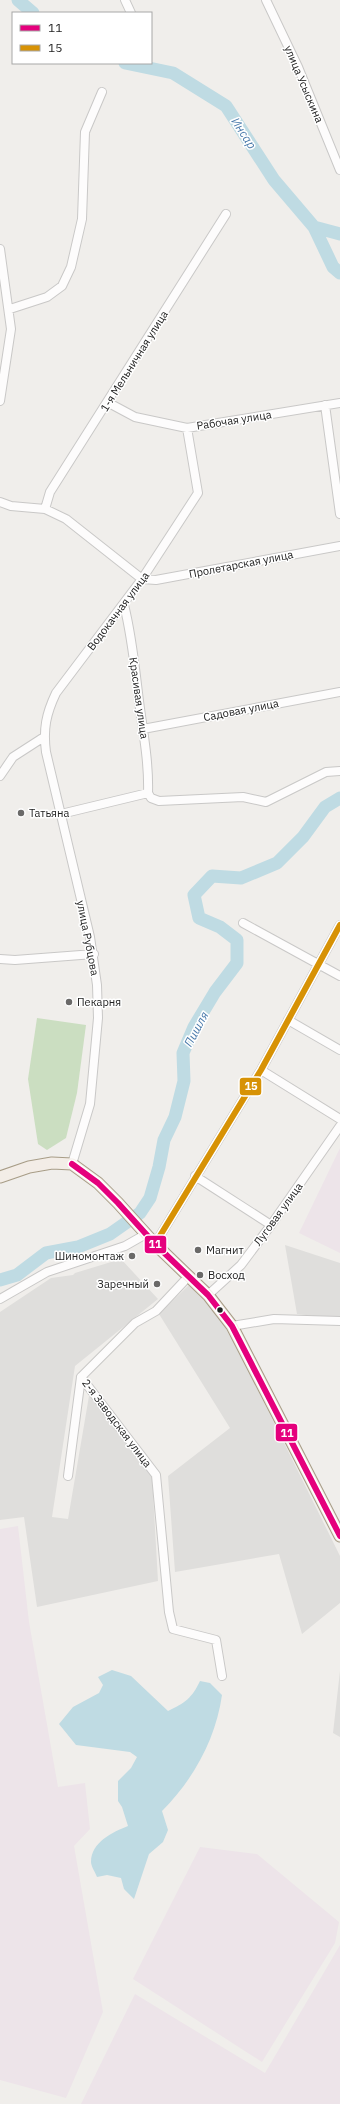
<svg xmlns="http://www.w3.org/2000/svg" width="340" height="2104" font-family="'IBM Plex Sans',sans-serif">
	<rect width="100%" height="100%" fill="#f0eeeb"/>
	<!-- residential -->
	<path fill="#dfdedc" d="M285 1245 340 1263V1319L297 1314Z
		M121 1259 158 1299 75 1366 52 1517 68 1519 89 1396 152 1476 158 1581 37 1607 24 1517 0 1520V1312L51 1278 73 1275 75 1273Z
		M189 1285 219 1316 242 1358 340 1556V1603L302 1634 279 1554 175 1572 168 1476 230 1428 159 1314Z
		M340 1671V1737L333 1733Z"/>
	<!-- industrial -->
	<path fill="#ede4e9" d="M340 1148V1253L299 1233Z
		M18 1526 29 1622 58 1787 85 1783 90 1829 74 1846 103 2012 66 2098 0 2080V1529Z
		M200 1847 257 1854 339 1922 335 1943 262 2062 133 1979Z
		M340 1945V2104H81L135 1994 265 2073Z"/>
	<!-- forest -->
	<path fill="#cbdec1" d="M37 1018 86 1025 77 1093 66 1138 47 1150 38 1144 28 1079Z"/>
	<!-- water -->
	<path fill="#bfdbe3" d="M112 1670 131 1676 168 1711C185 1703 192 1698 200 1681L210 1683 222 1695C216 1738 194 1779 162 1811L168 1830 163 1842 149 1854 134 1899 124 1889 121 1878 107 1875 97 1877C95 1872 91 1866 91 1862 91 1842 113 1832 128 1826L122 1807 118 1801V1781L131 1768 137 1757 130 1752 76 1745 59 1724 73 1707 99 1693 103 1685 98 1677Z"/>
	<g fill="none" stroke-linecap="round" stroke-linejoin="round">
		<!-- river -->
		<path stroke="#bfdbe3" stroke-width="13" d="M18 0 33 13
			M125 63 173 73 226 106 274 180 314 227 340 234
			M314 227 333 267 340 273
			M0 1280 17 1275 46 1253 78 1247 110 1234 140 1213 150 1198 159 1167 164 1140 175 1117 184 1081 183 1053 194 1027 215 992 237 963V940L220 927 199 918 194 895 212 876 241 878 277 863 303 837 325 807 340 798"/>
		<!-- minor casing -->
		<g stroke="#c9c8c7" stroke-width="10">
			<path id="minor" d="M125 0 131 13
				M266 0 298 67 340 170
				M0 249 11 329 0 401
				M10 309 47 297 62 286 71 267 82 219 85 132 102 92
				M107 402 135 417 187 428 340 403
				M325 405 340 514
				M0 502 11 506 45 509 66 519 142 579
				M45 509 50 492 226 214
				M142 579 156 580 340 546
				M124 605C132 636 135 669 139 701 143 732 149 762 148 793
				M143 729 340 692
				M0 776 13 757 44 737
				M148 793 151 798 159 801 243 797 266 802 326 772 340 771
				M61 814 148 793
				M243 923 340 976
				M0 959 15 960 94 954
				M288 1020 340 1050
				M261 1070 340 1119
				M72 1164 90 1104 98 1018 97 985 90 937 46 752C43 729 46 714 56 693L142 579 198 493 187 428
				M195 1176 271 1225
				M155 1244 261 1070 340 925
				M188 1277 156 1311 135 1323 81 1377 156 1475 169 1612 173 1629 216 1640 222 1676
				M208 1295 241 1265 271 1225 340 1126
				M0 1299 47 1272 125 1246 146 1234
				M232 1326 274 1319 340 1321
				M68 1476 81 1377"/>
		</g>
		<!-- major casing -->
		<g stroke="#a79c86" stroke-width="13">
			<path id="major" d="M0 1177 29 1167 52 1163 72 1164 98 1183 118 1203 155 1244 208 1295 232 1326 340 1536"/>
		</g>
		<!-- minor -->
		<use href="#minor" stroke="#fdfcfc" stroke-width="8"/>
		<!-- major -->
		<use href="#major" stroke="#f3ede7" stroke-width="11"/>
		<!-- bus-1 casing -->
		<g stroke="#fff" stroke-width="9">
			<path id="bus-1" d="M72 1164 98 1183 118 1203 155 1244 208 1295 232 1326 340 1536"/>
		</g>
		<!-- bus-2 casing -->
		<g stroke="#fff" stroke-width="9">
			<path id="bus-2" d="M155 1244 261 1070 340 925"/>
		</g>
		<!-- bus-1 -->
		<use href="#bus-1" stroke="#e5007d" stroke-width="6"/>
		<!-- bus-2 -->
		<use href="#bus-2" stroke="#d79205" stroke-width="6"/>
	</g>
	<!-- markers -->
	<g fill="#6a6968" stroke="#fff" stroke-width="1.5">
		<circle cx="21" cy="813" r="4"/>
		<circle cx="69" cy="1002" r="4"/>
		<circle cx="198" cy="1250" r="4"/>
		<circle cx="132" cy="1256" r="4"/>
		<circle cx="200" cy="1275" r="4"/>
		<circle cx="157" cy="1284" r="4"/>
	</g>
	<circle fill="#222" stroke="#fff" stroke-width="1.5" cx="220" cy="1310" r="3.5"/>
	<g text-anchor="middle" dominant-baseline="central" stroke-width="3" stroke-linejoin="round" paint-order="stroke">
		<!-- street labels -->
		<g font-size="11" fill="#222" stroke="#fff">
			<text transform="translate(304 84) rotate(67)">улица Усыскина</text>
			<text transform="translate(134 361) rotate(-58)">1-я Мельничная улица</text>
			<text transform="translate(234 420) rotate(-9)">Рабочая улица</text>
			<text transform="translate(241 564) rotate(-11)">Пролетарская улица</text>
			<text transform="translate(118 611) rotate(-53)">Водокачная улица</text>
			<text transform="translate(139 698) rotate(82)">Красивая улица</text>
			<text transform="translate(241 710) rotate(-11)">Садовая улица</text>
			<text transform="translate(88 938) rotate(79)">улица Рубцова</text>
			<text transform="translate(278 1214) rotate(-54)">Луговая улица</text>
			<text transform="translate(117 1423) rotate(53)">2-я Заводская улица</text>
		</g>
		<!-- poi labels -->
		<g font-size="11" fill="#222" stroke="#fff" text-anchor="start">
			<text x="29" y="813">Татьяна</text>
			<text x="77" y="1002">Пекарня</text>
			<text x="206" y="1250">Магнит</text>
			<text x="124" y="1256" text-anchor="end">Шиномонтаж</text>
			<text x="208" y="1275">Восход</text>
			<text x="149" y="1284" text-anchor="end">Заречный</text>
		</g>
		<!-- water labels -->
		<g font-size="12" font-style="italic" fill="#4a7aab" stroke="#fff">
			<text transform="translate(244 133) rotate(57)">Инсар</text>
			<text transform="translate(196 1029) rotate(-62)">Пишля</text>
		</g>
	</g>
	<g stroke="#fff" stroke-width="1.5">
		<rect x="239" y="1077" width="23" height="19" rx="4" fill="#d79205"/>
		<rect x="144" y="1235" width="23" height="19" rx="4" fill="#e5007d"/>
		<rect x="275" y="1423" width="23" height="19" rx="4" fill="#e5007d"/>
	</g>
	<g font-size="11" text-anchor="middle" font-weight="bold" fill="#fff">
		<text x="251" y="1090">15</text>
		<text x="155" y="1248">11</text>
		<text x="287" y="1437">11</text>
	</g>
	<!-- legend -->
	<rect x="12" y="12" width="140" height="52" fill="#ffffff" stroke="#a7a7a7"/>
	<rect x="20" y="25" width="20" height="6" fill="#e5007d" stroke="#a7a7a7"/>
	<text x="48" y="32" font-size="12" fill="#222222">11</text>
	<rect x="20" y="45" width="20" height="6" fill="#d79205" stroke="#a7a7a7"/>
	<text x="48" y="52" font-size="12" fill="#222222">15</text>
</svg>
